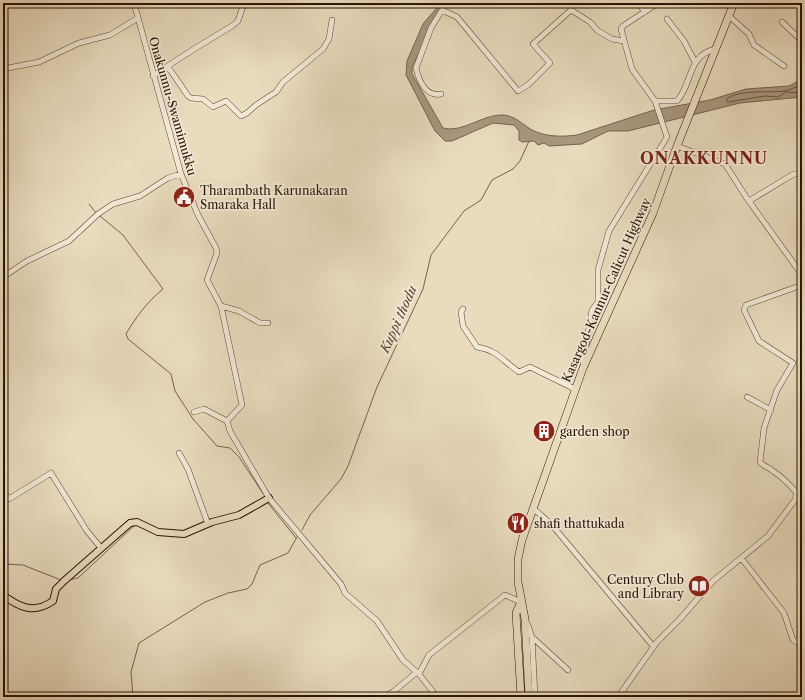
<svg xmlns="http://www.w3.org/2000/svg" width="805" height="700" font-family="'Libre Caslon Text',serif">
	<rect width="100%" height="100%" fill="#e9dcbe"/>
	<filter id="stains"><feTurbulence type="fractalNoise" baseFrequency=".005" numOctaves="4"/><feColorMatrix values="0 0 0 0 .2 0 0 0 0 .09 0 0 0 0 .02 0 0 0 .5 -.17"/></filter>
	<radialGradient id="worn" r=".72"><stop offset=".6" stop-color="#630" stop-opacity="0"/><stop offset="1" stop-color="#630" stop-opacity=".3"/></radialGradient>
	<!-- water -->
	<path fill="#a8977f" stroke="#76624e" d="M441 3H448L442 8 412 67V74L443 128C463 133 481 115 502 115 514 115 522 124 532 130 546 137 562 137 577 135L654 110 710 100 746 89 789 86 802 79V97L740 103 628 131H608L582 144 549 146 544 143 538 145 534 141 522 142 519 140V131L514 125 493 123 452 141H445L435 131 406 75 407 61 423 24Z"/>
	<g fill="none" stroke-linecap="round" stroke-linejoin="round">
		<!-- shore -->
		<path stroke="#695442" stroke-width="1" d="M802 84C797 87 789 90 785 91 771 93 735 89 726 100L728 102 765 96 778 97 786 92 802 93"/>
		<!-- stream -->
		<path stroke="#76624e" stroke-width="1" d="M89 204 96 213
			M100 216 123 235 163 289C147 302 136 317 126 334L128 339 171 374 175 391 193 419 217 446 230 448 239 457 264 495
			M268 503 296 538
			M302 530 310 515 341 479 348 466 377 387 423 289 431 255 464 211 481 200 492 180 513 169 520 161 529 141
			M3 564 23 565 61 580
			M69 580 78 578 135 525
			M133 697 131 672 139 643 205 602 228 593 247 589 252 584 260 565 288 553 297 537"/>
		<!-- minor casing -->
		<g stroke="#5a4432" stroke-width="6">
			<path id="minor" d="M134 3 181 174 198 215 216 248 217 253 207 280 221 306 242 405 227 421 230 431 269 498 341 584 345 593 377 621 403 660 419 674 437 697
				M638 3 645 12
				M729 16 749 34 754 45 784 66
				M667 19 684 41 695 62
				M782 22 802 41
				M166 67 171 71 188 96 191 98 203 99 213 107 226 101 241 116 247 113 256 105 276 92 283 82 323 49 329 39 332 20
				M3 69 39 62 79 43 110 35 138 18
				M153 76C179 58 205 42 232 26L238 21 244 3
				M441 94C426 97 419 81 416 68L431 28 442 10 457 17 462 23 518 91 528 85 550 63 533 44 571 10 590 22 598 31 612 39 624 41
				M655 101H677C693 83 687 56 715 49
				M677 146 725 164 746 197 802 275
				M749 201 792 175 802 172
				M3 277 27 261 69 241 98 214 113 204 140 196 168 178 181 174
				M221 306 239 311 260 323H268
				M463 309 461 312 463 326 477 347C497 350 503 361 519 372L530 367 575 389
				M583 363 592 310 598 302V270L609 231 667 137 655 101 632 69 621 29 623 26 658 3
				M747 397 771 410
				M194 412 204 409 227 421
				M179 453 188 469 208 524
				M3 491 9 499 51 473 87 531 101 548
				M534 509 552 525 653 646
				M742 559 784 613 793 640 802 645
				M527 623 532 637 535 697
				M532 637 568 670
				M419 674 429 655 505 595 521 602
				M383 697 393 692 417 672
				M618 697 657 642 680 619 713 581 768 536 795 500 797 493C790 485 782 477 773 471 769 467 764 467 760 462L764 428 777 390 793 363 759 341 744 310 746 305 802 285"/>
		</g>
		<!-- major casing -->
		<g stroke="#2a1204" stroke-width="8">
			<path id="major" d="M3 595C20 608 34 614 53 601L56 589 64 581 130 523 137 522 158 532 184 534 212 522 239 515 269 498"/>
		</g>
		<!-- highway casing -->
		<g stroke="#2a1204" stroke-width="8">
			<path id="highway" d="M521 602 516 613 521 697
				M529 697 525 619 518 582V559L522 540 583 368 653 213 677 146 734 3"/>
		</g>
		<!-- minor -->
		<use href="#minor" stroke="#f1e8d5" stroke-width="5"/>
		<!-- major -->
		<use href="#major" stroke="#e9dcbe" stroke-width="6"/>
		<!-- highway -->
		<use href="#highway" stroke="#e9dcbe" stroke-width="7"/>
	</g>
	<!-- icons -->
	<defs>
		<g id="civic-disc" transform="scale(1.15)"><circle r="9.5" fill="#8f2418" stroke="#f1e8d5"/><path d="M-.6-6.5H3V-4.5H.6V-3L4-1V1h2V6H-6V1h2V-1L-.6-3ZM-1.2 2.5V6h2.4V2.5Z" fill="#fff"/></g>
		<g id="building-disc" transform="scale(1.15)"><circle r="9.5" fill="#8f2418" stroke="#f1e8d5"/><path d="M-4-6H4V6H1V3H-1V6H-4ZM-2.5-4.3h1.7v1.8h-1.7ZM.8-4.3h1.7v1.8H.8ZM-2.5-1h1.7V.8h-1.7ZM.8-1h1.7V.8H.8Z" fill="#fff"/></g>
		<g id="restaurant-disc" transform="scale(1.15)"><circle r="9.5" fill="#8f2418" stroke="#f1e8d5"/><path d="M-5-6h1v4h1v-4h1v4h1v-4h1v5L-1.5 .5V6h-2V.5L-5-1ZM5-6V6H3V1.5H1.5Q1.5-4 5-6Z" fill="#fff"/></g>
		<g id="library-disc" transform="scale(1.15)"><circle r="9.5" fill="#8f2418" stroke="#f1e8d5"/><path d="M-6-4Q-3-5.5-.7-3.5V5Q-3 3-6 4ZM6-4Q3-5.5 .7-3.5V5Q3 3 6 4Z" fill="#fff"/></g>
	</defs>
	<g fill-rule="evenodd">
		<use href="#civic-disc" x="184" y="197"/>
		<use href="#building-disc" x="544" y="431"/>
		<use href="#restaurant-disc" x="518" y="523"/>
		<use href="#library-disc" x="699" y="586"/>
	</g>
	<g text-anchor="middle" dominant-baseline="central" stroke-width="3.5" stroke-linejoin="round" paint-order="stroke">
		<!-- street labels -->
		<g font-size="12" fill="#2a1204" stroke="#f1e8d5">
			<text transform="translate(173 106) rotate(74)">Onakunnu-Swamimukku</text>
			<text transform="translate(606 290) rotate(-66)">Kasargod-Kannur-Calicut Highway</text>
		</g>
		<!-- poi labels -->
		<g font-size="12" fill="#2a1204" stroke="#f1e8d5" text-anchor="start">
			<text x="200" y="190">Tharambath Karunakaran<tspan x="200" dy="14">Smaraka Hall</tspan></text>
			<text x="560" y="431">garden shop</text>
			<text x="534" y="523">shafi thattukada</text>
			<text x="684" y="579" text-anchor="end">Century Club<tspan x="684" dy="14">and Library</tspan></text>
		</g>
		<!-- water labels -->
		<g font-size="13" font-style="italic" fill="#5c4735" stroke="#f1e8d5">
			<text transform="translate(398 319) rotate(-66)">Kuppi thodu</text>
		</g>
		<!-- district labels -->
		<g font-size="16" font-weight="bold" letter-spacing="1" fill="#7a1f14" stroke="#f1e8d5">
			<text x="704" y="158">ONAKKUNNU</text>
		</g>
	</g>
	<!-- margin -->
	<rect width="805" height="700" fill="none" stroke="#e9dcbe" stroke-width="16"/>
	<rect x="4" y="4" width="797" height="692" fill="none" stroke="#2a1204" stroke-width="2"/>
	<rect x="8" y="8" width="789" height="684" fill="none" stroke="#2a1204"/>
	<rect width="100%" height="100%" filter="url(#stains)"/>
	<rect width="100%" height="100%" fill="url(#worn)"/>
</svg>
